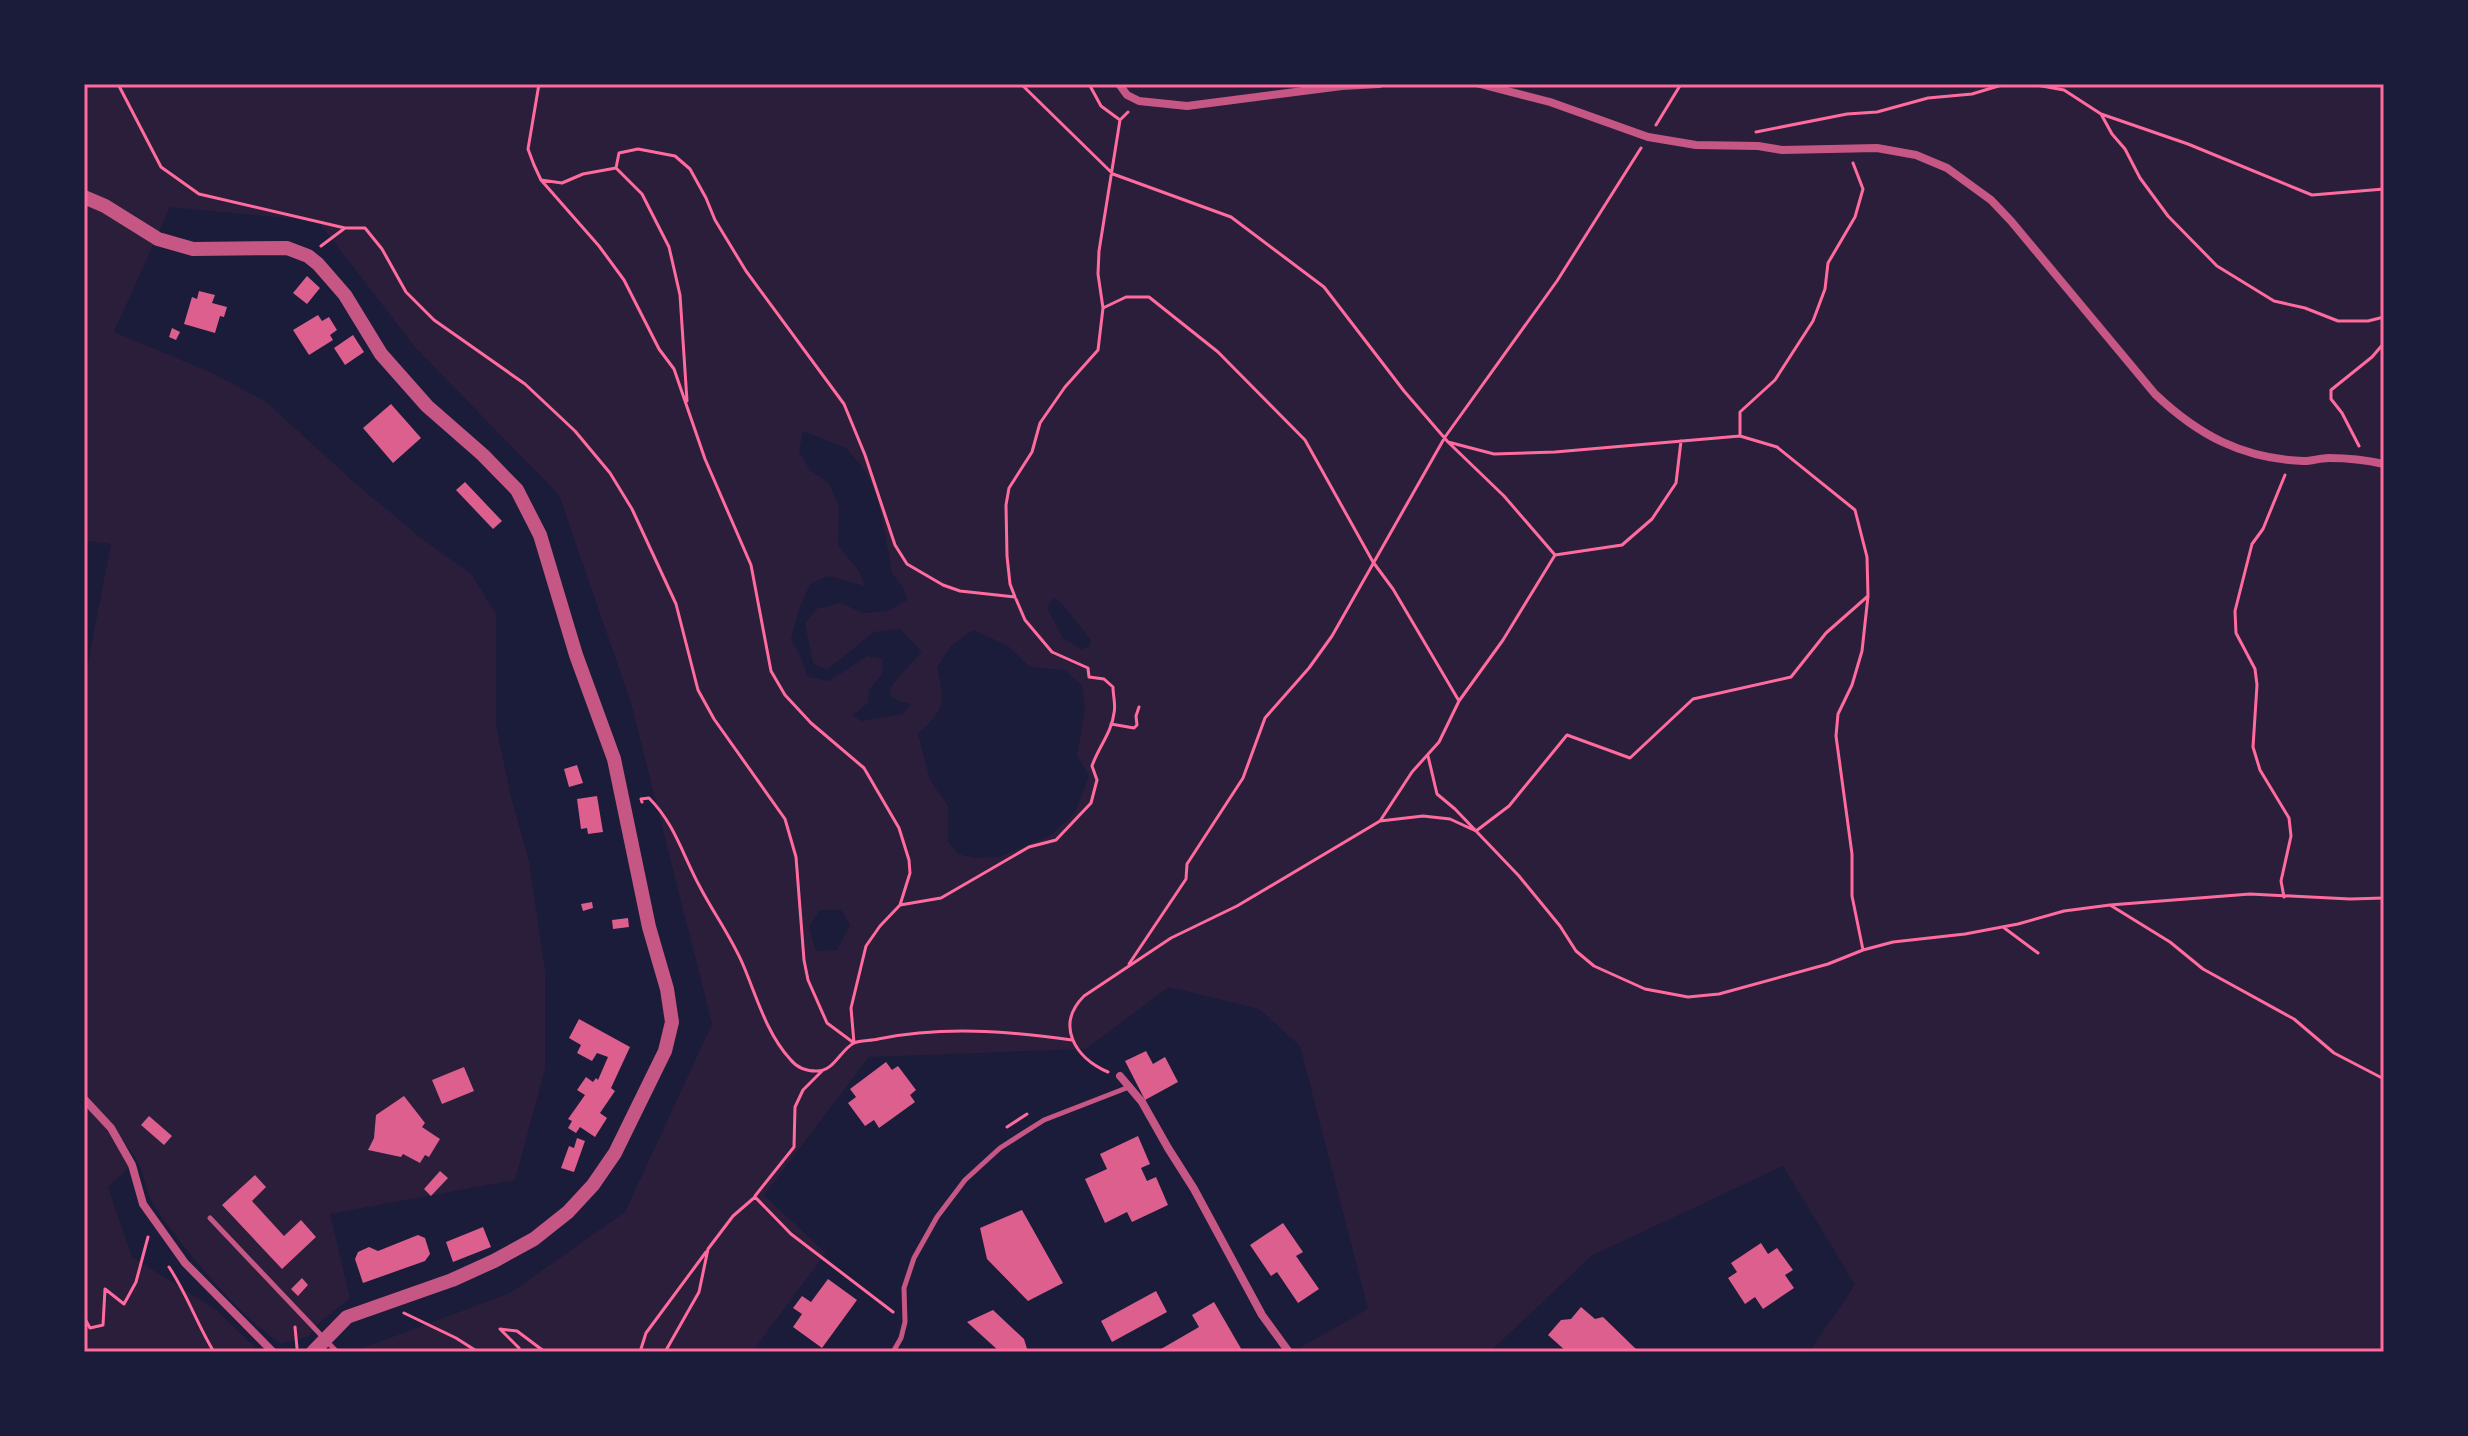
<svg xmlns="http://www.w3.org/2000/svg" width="2468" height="1436" font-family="Barlow,sans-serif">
	<rect width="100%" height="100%" fill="#1b1b3a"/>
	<!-- green -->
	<path fill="#2a1e3b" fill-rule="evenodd" d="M84 84H2384V1352H1809L1855 1285 1783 1166 1591 1256 1490 1352H1304L1301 1347 1368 1309 1300 1046 1259 1009 1169 987 1086 1049 869 1057 764 1195 826 1253 752 1352H361L358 1350 510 1293 625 1212 712 1024 631 703 559 495 414 346 318 221 170 207 114 332 212 373 265 401 355 483 421 538 472 575 496 614V725L511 797 529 861 545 970V1069L515 1180 330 1214 350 1298 319 1323 308 1337 281 1343C243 1321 178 1243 154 1205 146 1193 145 1177 139 1164 134 1153 123 1144 116 1134L132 1165 108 1187 132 1257 215 1309 260 1352H84V683L111 544 84 540ZM803 431 846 448 864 469 874 488 882 517 892 573 904 589 907 600 888 611 863 613 841 603 818 608 805 623 813 663 827 670 874 632 900 629 922 651 892 685 889 695 901 702 911 704 903 714 861 721 853 715 868 703 869 690 882 674 883 659 867 656 829 681 808 677 800 655 791 639 799 609 810 584 828 576 865 586 859 571 838 545 839 507 829 483 810 470 799 452ZM1054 598 1062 604 1091 640 1089 647 1081 649 1063 638 1047 608ZM973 630 1008 646 1030 667 1065 670 1082 686 1085 707 1077 756 1089 776 1075 813 1051 835 999 857 974 858 958 854 948 841V806L930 780 918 734C945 709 946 703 937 668L951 646ZM820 910H841L850 925 837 950 816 951 809 927Z"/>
	<!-- building -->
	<path fill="#dd5f8e" d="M307 276 320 288 307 304 293 293Z
		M199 291 215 295 212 303 227 307 224 317 220 316 215 333 184 324 192 297 197 299Z
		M318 315 322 321 329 317 337 330 330 335 333 340 309 355 293 330Z
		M172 328 180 332 176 340 169 337Z
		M353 335 364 352 345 365 334 348Z
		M391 404 421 438 393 463 363 428Z
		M465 482 502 521 493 529 456 490Z
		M577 765 583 783 569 787 564 769Z
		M597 796 603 832 588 834 587 828 581 829 577 799Z
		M592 902 593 908 583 911 581 904Z
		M628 918 629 927 613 929 612 920Z
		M579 1019 630 1047 611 1088 615 1091 600 1113 607 1118 595 1137 580 1127 576 1133 568 1128 572 1121 568 1119 585 1095 577 1090 586 1077 593 1082 596 1078 598 1080 608 1057 597 1053 592 1061 577 1053 581 1045 569 1038Z
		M1146 1051 1153 1064 1165 1057 1178 1082 1145 1100 1125 1061Z
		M886 1062 892 1070 898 1066 916 1090 910 1095 915 1102 879 1128 874 1120 865 1126 848 1103 856 1097 850 1089Z
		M464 1067 474 1091 442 1104 432 1080Z
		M404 1096 425 1123 422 1127 440 1139 429 1157 425 1155 420 1163 403 1154 401 1157 368 1150 374 1138 376 1115Z
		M149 1116 172 1136 164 1145 141 1125Z
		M1138 1136 1150 1164 1141 1168 1147 1181 1156 1177 1168 1205 1132 1222 1127 1212 1105 1223 1085 1179 1107 1169 1100 1154Z
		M577 1138 585 1141 574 1172 561 1168 569 1146 574 1148Z
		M440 1171 448 1178 431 1196 424 1189Z
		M255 1175 266 1187 252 1201 284 1236 301 1220 316 1237 282 1269 222 1205Z
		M1022 1210 1063 1283 1028 1301 987 1259 980 1228Z
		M1283 1223 1303 1252 1296 1256 1319 1289 1298 1303 1277 1272 1271 1276 1250 1245Z
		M483 1227 491 1247 453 1262 446 1242Z
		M418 1235 425 1238 430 1254 425 1261 363 1283 355 1259 358 1252 369 1247 378 1251Z
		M1761 1243 1768 1254 1777 1248 1793 1270 1785 1275 1794 1288 1763 1309 1755 1297 1745 1304 1728 1278 1737 1272 1731 1263Z
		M302 1278 308 1285 298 1296 291 1289Z
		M828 1279 857 1300 822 1348 793 1327 802 1314 793 1308 802 1296 811 1302Z
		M1156 1291 1167 1312 1112 1342 1101 1321Z
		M1214 1302 1243 1352H1163L1161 1349 1199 1327 1192 1315Z
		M1581 1307 1595 1319 1603 1317 1639 1352H1585L1581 1349 1578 1352H1567L1548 1335 1561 1320 1571 1319Z
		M993 1310 1024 1339 1028 1352H1000L967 1322Z"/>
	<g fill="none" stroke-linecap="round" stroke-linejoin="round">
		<!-- path -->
		<path stroke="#ff6b9d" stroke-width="3" d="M118 84 161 167 199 194 345 228
			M539 84 528 149 534 165 541 180 599 246 624 280 659 349 674 369 705 459 751 565 771 671 785 695 811 723 864 768 899 828 909 860 910 873 900 905 880 926 866 946 851 1008 854 1043
			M1021 84 1113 174 1231 217 1324 287 1404 391 1448 442 1494 454 1555 452 1740 436 1777 447 1855 510 1867 557 1868 596 1862 651 1852 685 1838 714 1836 736 1852 854V896L1863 950
			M1089 84 1101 106 1120 120
			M2031 84 2064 90 2101 114 2112 134 2125 149 2140 178 2168 216 2217 266 2274 301 2305 308 2338 321H2368L2384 317
			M2101 114 2188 144 2312 195 2384 189
			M1656 125 1681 84
			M1756 132 1847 114 1877 112 1928 98 1972 94 2005 84
			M616 168 642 194 669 247 680 295 687 401
			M541 180 562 183 583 174 616 168 619 153 638 149 675 156 690 169 706 198 715 220 746 271 844 404 865 455 895 545 907 564 943 585 960 591 1015 597 1010 584 1007 556 1006 505 1009 488 1032 452 1040 423 1065 387 1098 350 1103 308 1098 274 1099 251 1120 120 1128 112
			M321 246 345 228H365L382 249 406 292 434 320 525 384 575 431 610 473 632 509 676 604 698 690 714 719 785 819 796 857 804 960 808 980 827 1023 854 1043
			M1103 308 1126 297H1149L1218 352 1305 440 1373 562 1393 589 1459 701
			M1740 436V412L1775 380 1813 321 1825 289 1828 263 1855 217 1863 189 1853 163
			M1448 442 1504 496 1555 555
			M2359 446 2342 413 2331 399V390L2372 357 2384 343
			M1111 724 1134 728 1137 725 1136 716 1139 707
			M1428 756 1437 794 1455 809 1476 831 1509 806 1567 735 1630 758 1693 699 1791 677 1826 633 1868 596
			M642 802 641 799 649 798C675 824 683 856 700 887 714 914 732 938 744 967 757 998 767 1034 790 1059 797 1068 805 1071 816 1071 834 1072 840 1050 854 1043 860 1040 871 1041 878 1039 943 1026 1007 1031 1072 1040
			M1380 821 1412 772 1439 742 1459 701 1503 640 1555 555 1622 545 1652 519 1676 483 1681 441
			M2284 897 2281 881 2291 836 2289 818 2260 770 2253 747 2257 685 2255 669 2236 633 2235 611 2252 544 2263 529 2285 475
			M900 905 941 898 1029 847 1056 840 1091 803 1097 780 1092 766C1098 748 1112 732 1114 713 1116 705 1113 696 1113 687L1104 679 1089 677 1088 668 1052 652 1025 620 1016 599
			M2110 905 2170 942 2203 969 2294 1019 2334 1053 2384 1079
			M2003 927 2038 953
			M1129 964 1186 879 1187 864 1243 778 1265 718 1309 668 1332 636 1445 437 1557 281 1641 148
			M1108 1072C1075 1058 1055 1025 1084 996L1171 938 1237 906 1380 821 1423 816 1450 819 1476 831 1519 876 1560 926 1576 951 1594 966 1645 989 1688 997 1719 994 1828 964 1863 950 1893 942 1965 934 2018 924 2064 911 2110 905 2250 894 2350 899 2384 898
			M1007 1127 1027 1114
			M755 1196 794 1147 795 1107 803 1090 822 1071
			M169 1267C187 1294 197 1324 214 1352
			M404 1313 456 1338 478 1352
			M84 1317 90 1328 103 1325 105 1289 124 1304 136 1282 148 1237
			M295 1327 297 1348
			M520 1352 519 1348 500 1329 517 1331 545 1352
			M640 1352 646 1333 706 1252
			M665 1352 699 1292 708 1249 733 1216 755 1197 791 1234 893 1312"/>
		<!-- service -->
		<path stroke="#c65784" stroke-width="5" d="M210 1218 337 1352
			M893 1352 901 1338 905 1322 904 1288 914 1258 937 1217 965 1180 1000 1148 1044 1120 1129 1087"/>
		<!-- minor -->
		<path stroke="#c65784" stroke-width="8" d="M1119 84 1127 95 1139 101 1187 106 1342 86 1379 84
			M1480 84 1550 102 1648 137 1696 145 1758 146 1782 150 1877 148 1916 155 1947 168 1991 200 2011 221 2155 394C2198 435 2243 459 2304 461 2312 461 2320 458 2329 458 2347 458 2366 460 2384 464
			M1120 1076 1142 1102 1168 1148 1194 1189 1262 1315 1289 1352
			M84 1099 111 1128 132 1165 143 1204 185 1263 273 1352"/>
		<!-- tertiary -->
		<path stroke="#c65784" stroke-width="14" d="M84 197 105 206 158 239 193 249 287 248 308 256 318 264 345 295 381 354 427 406 483 455 517 490 540 535 576 655 614 759 649 927 667 989 672 1022 665 1051 615 1153 593 1185 568 1212 534 1239 494 1261 452 1280 347 1317 313 1352"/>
	</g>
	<!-- border -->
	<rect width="2468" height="1436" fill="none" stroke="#1b1b3a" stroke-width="172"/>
	<rect x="86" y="86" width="2296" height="1264" fill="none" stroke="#ff6b9d" stroke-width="3"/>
</svg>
